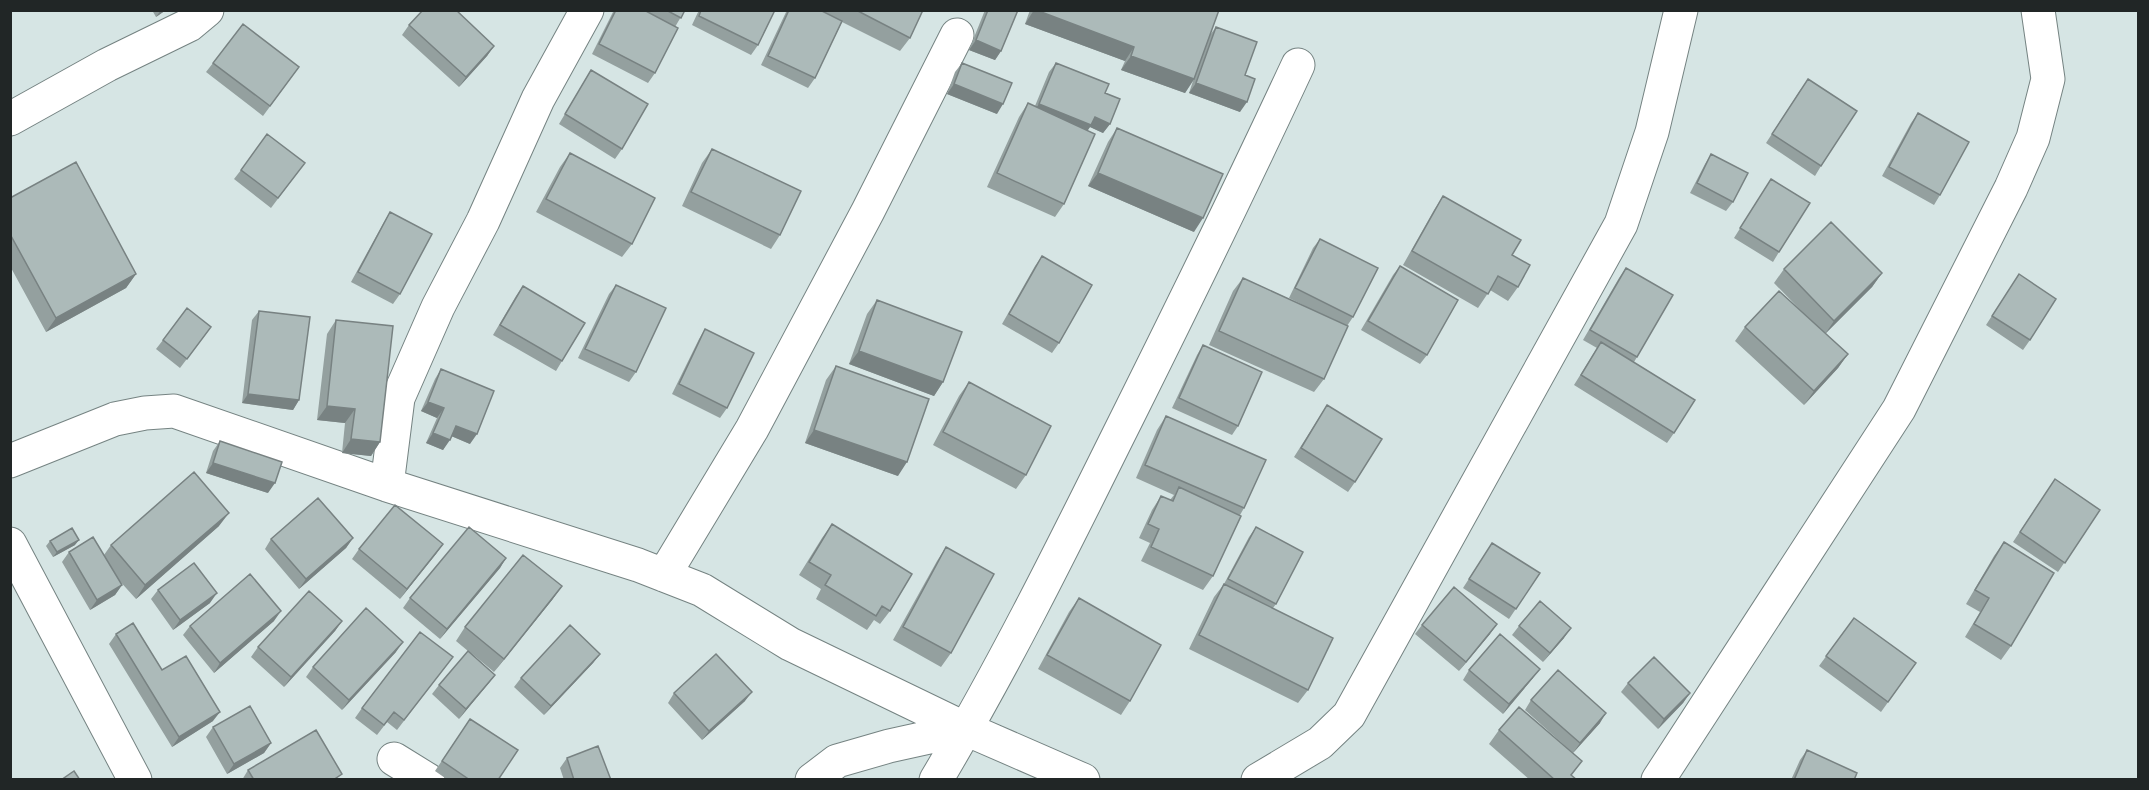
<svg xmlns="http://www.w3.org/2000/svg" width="2149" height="790" font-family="'Space Grotesk',sans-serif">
	<rect width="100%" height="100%" fill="#d6e5e4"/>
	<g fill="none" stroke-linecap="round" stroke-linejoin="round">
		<!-- minor casing -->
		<g stroke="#758382" stroke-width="35">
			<path id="minor" d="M10 119 107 65 189 25 207 10
				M10 461 115 419 145 413 174 411 387 485 638 565 702 590 790 644 966 729 1083 780
				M387 485 398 398 438 307 483 221 538 99 587 10
				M664 575 752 429 868 211 957 35
				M394 759 428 780
				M812 780 837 761 889 746 966 729
				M936 780C1001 671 1058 557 1114 444 1177 318 1239 192 1298 65
				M1258 780 1320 743 1349 715 1621 224 1652 132 1681 10
				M1658 780 1899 409 2011 188 2033 138 2048 79 2038 10"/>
		</g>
		<!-- tertiary casing -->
		<g stroke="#758382" stroke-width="35">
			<path id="tertiary" d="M10 544 135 780"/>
		</g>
		<!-- minor -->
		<use href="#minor" stroke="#fff" stroke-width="33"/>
		<!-- tertiary -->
		<use href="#tertiary" stroke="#fff" stroke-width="33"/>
	</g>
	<!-- wall -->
	<path fill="#94a09f" d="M152 10H166L156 17Z
		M614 10H685L675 27 655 73 648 83 592 54Z
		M699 10H775L758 45 751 55 692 25Z
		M787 10H923L910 38 900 51 842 22 815 78 808 88 761 65Z
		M985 10H1018L1001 51 995 60 969 50Z
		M1030 10H1219L1210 35 1216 27 1245 75 1240 112 1189 93 1193 81 1185 93 1121 70 1125 61 1025 24Z
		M409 25 494 46 487 56 459 87 402 35Z
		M213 63 299 67 263 116 206 72Z
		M962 63 997 114 947 94 955 72Z
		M1056 63 1105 93 1110 124 1103 133 1090 127 1088 130 1064 204 1055 217 987 187 1019 117 1028 103 1035 106 1049 72Z
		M591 70 622 149 615 159 559 124Z
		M1801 89 1821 166 1815 176 1766 143Z
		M1918 113 1940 195 1934 205 1882 176 1911 123Z
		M1117 128 1194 232 1088 186 1108 142Z
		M712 149 780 235 771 249 682 206 702 163Z
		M570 153 632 244 622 257 536 212 560 167Z
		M1711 154 1733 202 1726 211 1690 193 1705 164Z
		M241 170 298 172 271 208 234 179Z
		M1771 179 1779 252 1773 262 1734 238Z
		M1443 196 1512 255 1518 287 1508 301 1490 290 1478 308 1403 265 1434 210Z
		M10 198 136 274 126 288 46 332 10 266Z
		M390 212 400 294 393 304 351 282 384 222Z
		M1320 239 1353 317 1347 326 1324 379 1314 392 1209 345 1233 291 1243 278 1307 307 1289 298 1313 248Z
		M1042 256 1059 343 1052 353 1002 324 1035 266Z
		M1400 266 1427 355 1420 364 1361 330 1393 275Z
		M1626 268 1637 357 1634 362 1674 433 1667 443 1574 385 1597 348 1583 340 1619 278Z
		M1784 269 1882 273 1872 287 1825 334 1848 354 1838 368 1804 405 1735 341 1745 327 1813 323 1774 283Z
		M2019 274 2030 340 2023 350 1986 325Z
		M616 285 636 372 629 382 578 358 609 294Z
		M523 286 562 361 556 371 493 335 516 296Z
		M877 300 943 382 934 396 849 364 867 314Z
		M259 311 299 400 293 410 242 403 252 320Z
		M336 320 380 442 371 456 342 453 345 423 317 420 327 334Z
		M211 327 180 368 156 349 163 340Z
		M705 329 727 408 720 418 672 394 699 339Z
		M1203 345 1238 426 1232 435 1172 408 1197 355Z
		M836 366 898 476 805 443 826 380Z
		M441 369 470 444 451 436 443 450 426 443 437 418 421 411 435 379Z
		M969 382 1026 475 1016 489 933 445 959 396Z
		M1327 405 1355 482 1348 492 1294 457Z
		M1166 416 1244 508 1240 515 1213 576 1203 590 1141 561 1150 543 1139 538 1152 510 1161 496 1170 500 1174 495 1136 478 1157 430Z
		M220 441 268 493 206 473 213 451Z
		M2055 479 2100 510 2058 572 2013 542Z
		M832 524 890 611 880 624 874 620 867 630 816 599 821 589 799 575 822 538Z
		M219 526 136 599 117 578 122 585 115 595 90 610 62 562 69 552 104 555 111 545Z
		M1256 527 1276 604 1273 608 1308 690 1298 703 1189 649 1214 597 1224 584 1249 537Z
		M353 538 346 548 299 589 265 549 271 539Z
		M50 541 75 545 53 557 46 546Z
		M2004 542 2011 646 2001 660 1965 637 1980 612 1966 604 1994 556Z
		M1492 543 1540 573 1509 619 1463 588Z
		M443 544 400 599 352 559 359 549Z
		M946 547 951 653 941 667 893 640 937 561Z
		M506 558 500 568 440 639 403 608 410 598Z
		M562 586 552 600 494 672 470 652 495 675 488 684 459 719 432 694 439 685 468 651 456 641 465 627Z
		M158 590 210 603 173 630 151 599Z
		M1079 598 1130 701 1121 715 1038 669 1069 612Z
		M1854 618 1916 663 1881 712 1819 666Z
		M274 621 214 673 183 635 190 626Z
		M342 621 335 631 284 687 251 657 258 647Z
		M1422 625 1490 634 1459 671 1415 634Z
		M1519 626 1564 638 1543 662 1512 635Z
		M116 634 162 670 213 721 172 747 109 644Z
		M396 652 342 710 306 677 313 667Z
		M600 654 593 663 544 715 514 687 521 678Z
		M446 666 397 730 387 722 377 735 355 718 362 708Z
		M1469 670 1533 678 1503 714 1463 680Z
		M1628 683 1690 693 1683 703 1658 729 1621 692Z
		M674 693 745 701 702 740 668 703Z
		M1531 700 1600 723 1573 753 1525 710Z
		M470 719 498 780H448L435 771Z
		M213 727 271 743 264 753 227 774 206 737Z
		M1499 730 1577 780H1530L1489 744Z
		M1807 750 1854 780H1791L1800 760Z
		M567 758 611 780H564L560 768Z
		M248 770 338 780H242Z"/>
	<!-- shaded-wall -->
	<path fill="#788282" d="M161 10H166L156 17Z
		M1034 10H1036L1134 47 1125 61 1025 24Z
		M976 40 1001 51 995 60 969 50Z
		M494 46 487 56 459 87 466 77Z
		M1131 56 1194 79 1185 93 1121 70Z
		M1196 83 1247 102 1240 112 1189 93Z
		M954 84 1003 104 997 114 947 94Z
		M1039 104 1095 117 1110 124 1103 133 1090 127 1084 135 1032 114Z
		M1098 173 1203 218 1194 232 1088 186Z
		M1882 273 1872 287 1825 334 1834 321Z
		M136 274 126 288 46 332 56 318Z
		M859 351 943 382 934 396 849 364Z
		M1848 354 1838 368 1804 405 1814 391Z
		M248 394 299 400 293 410 242 403Z
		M428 402 444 408 437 418 421 411Z
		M327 406 355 409 345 423 317 420Z
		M456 426 477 434 470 444 449 435Z
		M814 430 907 462 898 476 805 443Z
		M433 433 450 440 443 450 426 443Z
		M351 439 380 442 371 456 342 453Z
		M213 463 275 483 268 493 206 473Z
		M229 513 219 526 136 599 145 585Z
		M353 538 346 548 299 589 306 579Z
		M79 540 75 545 53 557 57 552Z
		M443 544 436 554 400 599 407 589Z
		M506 558 500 568 440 639 447 629Z
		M122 585 115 595 90 610 97 600Z
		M562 586 552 600 494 672 504 659Z
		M217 593 210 603 173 630 180 620Z
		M281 611 274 621 214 673 220 663Z
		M342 621 335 631 284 687 291 677Z
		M1497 624 1490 634 1459 671 1466 662Z
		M1571 628 1564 638 1543 662 1550 653Z
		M403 642 396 652 342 710 349 700Z
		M600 654 593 663 544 715 551 706Z
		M1540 669 1533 678 1503 714 1509 704Z
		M495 675 488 684 459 719 466 709Z
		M752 692 745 701 702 740 709 731Z
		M1690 693 1683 703 1658 729 1664 719Z
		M220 712 213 721 172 747 179 737Z
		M1606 713 1600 723 1573 753 1580 743Z
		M271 743 264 753 227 774 234 764Z"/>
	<!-- building -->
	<path fill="#acbab9" stroke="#788282" stroke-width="1.5" d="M423 10H456L494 46 466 77 409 25Z
		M616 10H644L678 28 655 73 599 44Z
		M666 10H685L681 18Z
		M701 10H775L758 45 699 16Z
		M789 10H820L842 21 815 78 768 56Z
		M856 10H923L910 38Z
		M988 10H1018L1001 51 976 40Z
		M1036 10H1219L1194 79 1131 56 1134 47Z
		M243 24 299 67 270 106 213 63Z
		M1216 27 1257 42 1245 75 1255 79 1247 102 1196 83Z
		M962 63 1012 83 1003 104 954 84Z
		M1056 63 1109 84 1105 93 1120 99 1110 124 1095 117 1091 125 1039 104Z
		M591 70 648 104 622 149 565 114Z
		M1808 79 1857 111 1821 166 1772 134Z
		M1028 103 1095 134 1064 204 997 173Z
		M1918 113 1969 142 1940 195 1889 167Z
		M1117 128 1223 174 1203 218 1098 173Z
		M267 134 305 163 278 198 241 170Z
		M712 149 801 191 780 235 691 192Z
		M570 153 655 198 632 244 546 199Z
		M1711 154 1748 173 1733 202 1697 183Z
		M76 162 136 274 56 318 10 234V198Z
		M1771 179 1810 203 1779 252 1740 228Z
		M1443 196 1521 240 1512 255 1530 265 1518 287 1498 276 1488 294 1412 251Z
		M390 212 432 234 400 294 358 272Z
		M1831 222 1882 273 1834 321 1784 269Z
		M1320 239 1378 268 1353 317 1295 288Z
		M1042 256 1092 285 1059 343 1009 314Z
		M1400 266 1458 300 1427 355 1368 321Z
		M1626 268 1673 295 1637 357 1590 330Z
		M2019 274 2056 299 2030 340 1992 316Z
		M1243 278 1348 326 1324 379 1219 331Z
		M616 285 666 308 636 372 585 349Z
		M523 286 585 323 562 361 500 325Z
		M1779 291 1848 354 1814 391 1745 327Z
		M877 300 962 332 943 382 859 351Z
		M187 308 211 327 187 359 163 340Z
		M259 311 310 317 299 400 248 394Z
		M336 320 393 326 380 442 351 439 355 409 327 406Z
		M705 329 754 353 727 408 679 384Z
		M1601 342 1695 400 1674 433 1581 375Z
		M1203 345 1262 372 1238 426 1179 398Z
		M836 366 929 399 907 462 814 430Z
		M441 369 494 391 477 434 456 426 450 440 433 433 444 408 428 402Z
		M969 382 1051 426 1026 475 943 432Z
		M1327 405 1382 439 1355 482 1301 448Z
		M1166 416 1266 460 1244 508 1145 465Z
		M220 441 282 462 275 483 213 463Z
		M194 472 229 513 145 585 111 545Z
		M2055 479 2100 510 2065 563 2020 532Z
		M1179 487 1241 516 1213 576 1151 547 1159 529 1148 524 1161 496 1173 501Z
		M318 498 353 538 306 579 271 539Z
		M395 505 443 544 407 589 359 549Z
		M832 524 912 574 890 611 882 606 876 616 825 585 831 575 809 562Z
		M469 527 506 558 447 629 410 598Z
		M1256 527 1303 552 1276 604 1228 579Z
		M72 528 79 540 57 552 50 541Z
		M93 537 122 585 97 600 69 552Z
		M2004 542 2054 573 2011 646 1974 624 1989 598 1975 590Z
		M1492 543 1540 573 1516 609 1469 579Z
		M946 547 994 574 951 653 903 627Z
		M523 555 562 586 504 659 465 627Z
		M194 563 217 593 180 620 158 590Z
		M250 574 281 611 220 663 190 626Z
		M1224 584 1333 638 1308 690 1199 635Z
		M1454 587 1497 624 1466 662 1422 625Z
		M309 591 342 621 291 677 258 647Z
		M1079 598 1161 645 1130 701 1047 655Z
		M1540 601 1571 628 1550 653 1519 626Z
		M366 608 403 642 349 700 313 667Z
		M1854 618 1916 663 1888 702 1826 656Z
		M133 623 162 670 186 656 220 712 179 737 116 634Z
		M570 625 600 654 551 706 521 678Z
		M420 632 453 657 404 720 394 712 384 725 362 708Z
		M1500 634 1540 669 1509 704 1469 670Z
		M468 651 495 675 466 709 439 685Z
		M716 654 752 692 709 731 674 693Z
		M1654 657 1690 693 1664 719 1628 683Z
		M1558 670 1606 713 1580 743 1531 700Z
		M250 706 271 743 234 764 213 727Z
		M1519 707 1582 761 1571 775 1577 780H1555L1499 730Z
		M470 719 518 750 498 780H470L442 761Z
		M316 730 342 774 333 780H254L248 770Z
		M598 746 611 780H574L567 758Z
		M1807 750 1857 773 1854 780H1794Z
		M74 771 80 780H61Z"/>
	<!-- border -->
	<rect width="2149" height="790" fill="none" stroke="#212626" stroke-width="24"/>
</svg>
